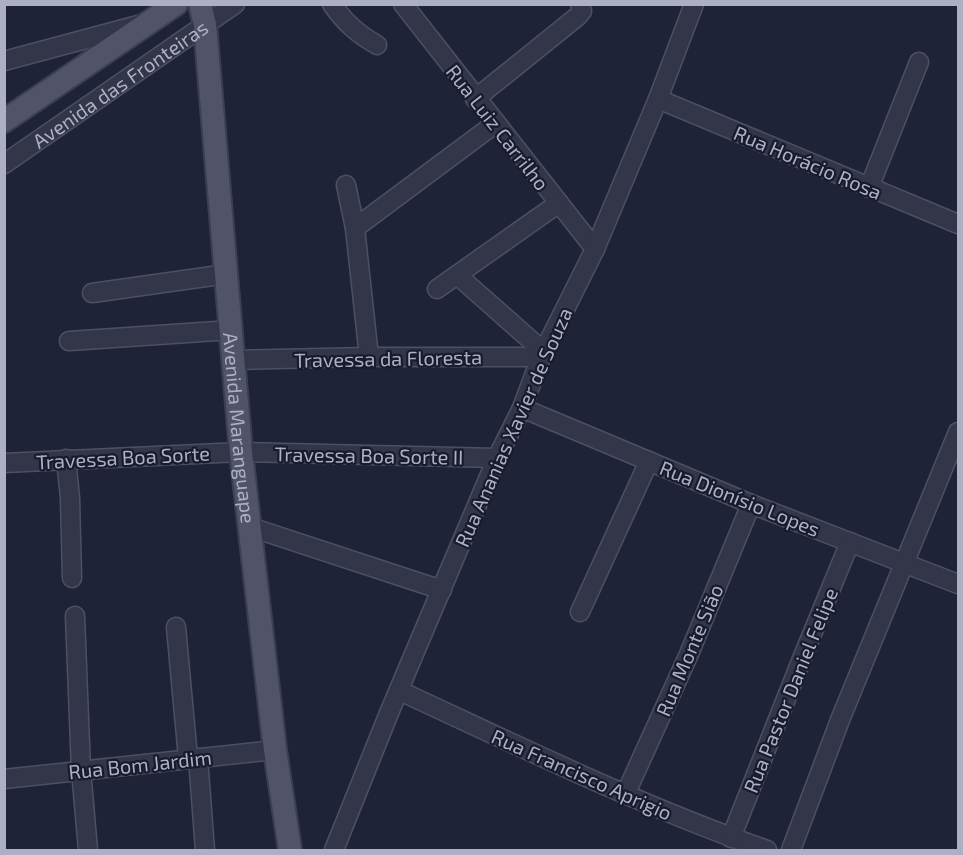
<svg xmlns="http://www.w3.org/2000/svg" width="963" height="855" font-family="'Exo 2',sans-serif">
	<rect width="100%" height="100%" fill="#1f2338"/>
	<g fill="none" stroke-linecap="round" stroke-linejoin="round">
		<!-- minor casing -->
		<g stroke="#4d5063" stroke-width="21">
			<g id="minor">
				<path d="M332 4C345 23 358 34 377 45"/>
				<path d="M403 4 595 249"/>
				<path d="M4 61 142 24"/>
				<path d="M475 99 578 16 582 11 580 4"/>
				<path d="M658 99 958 224"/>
				<path id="s1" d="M4 164 235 4"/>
				<path d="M346 185 355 228 369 357"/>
				<path d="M869 188 919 62"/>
				<path d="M355 228 496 123"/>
				<path d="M457 275 543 351"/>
				<path d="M437 289 559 203"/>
				<path d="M92 293 227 274"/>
				<path d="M69 341 232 330"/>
				<path d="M235 360 369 357H541"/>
				<path d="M522 408 751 504 958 584"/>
				<path d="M66 459 70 498 72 578"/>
				<path d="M4 463 241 452 497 458"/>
				<path d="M250 527 442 590"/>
				<path d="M580 612 649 461"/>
				<path d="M75 616 81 770 88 850"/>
				<path d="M176 627 188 758"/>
				<path d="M400 691C521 747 641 806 767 850"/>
				<path d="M198 758 205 850"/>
				<path d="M4 779 275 750"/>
				<path d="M625 795 689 654 751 504"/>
				<path d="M731 838 803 656 850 542"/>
				<path d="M334 850 389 713 497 458 522 408 541 357 595 249 658 99 694 4"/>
				<path d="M791 850 840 720 958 432"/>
			</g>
		</g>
		<!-- major casing -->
		<g stroke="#3c3f52" stroke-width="26">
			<g id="major">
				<path id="s2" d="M200 4 205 25 241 452 275 750 290 850"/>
				<path d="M4 121 176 4"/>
			</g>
		</g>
		<!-- minor -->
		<use href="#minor" stroke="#333648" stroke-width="18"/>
		<!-- major -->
		<use href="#major" stroke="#515468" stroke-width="22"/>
	</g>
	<g text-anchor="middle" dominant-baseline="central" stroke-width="4.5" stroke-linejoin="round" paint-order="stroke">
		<!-- street labels -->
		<g font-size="20" fill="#adb0c5" stroke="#191b2c">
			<text stroke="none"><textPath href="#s1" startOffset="141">Avenida das Fronteiras</textPath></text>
			<text transform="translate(498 127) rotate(52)">Rua Luiz Carrilho</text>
			<text transform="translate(808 162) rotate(23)">Rua Horácio Rosa</text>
			<text transform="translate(388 358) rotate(-1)">Travessa da Floresta</text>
			<text transform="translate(513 427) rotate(-66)">Rua Ananias Xavier de Souza</text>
			<text stroke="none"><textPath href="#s2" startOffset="426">Avenida Maranguape</textPath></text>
			<text transform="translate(369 455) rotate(1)">Travessa Boa Sorte II</text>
			<text transform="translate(123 457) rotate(-3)">Travessa Boa Sorte</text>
			<text transform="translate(740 498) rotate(22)">Rua Dionísio Lopes</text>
			<text transform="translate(689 650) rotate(-67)">Rua Monte Sião</text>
			<text transform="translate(790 690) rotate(-68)">Rua Pastor Daniel Felipe</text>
			<text transform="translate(140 764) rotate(-6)">Rua Bom Jardim</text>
			<text transform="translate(582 774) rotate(24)">Rua Francisco Aprigio</text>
		</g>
	</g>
	<!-- border -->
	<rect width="963" height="855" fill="none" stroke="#adb0c5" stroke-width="12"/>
</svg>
